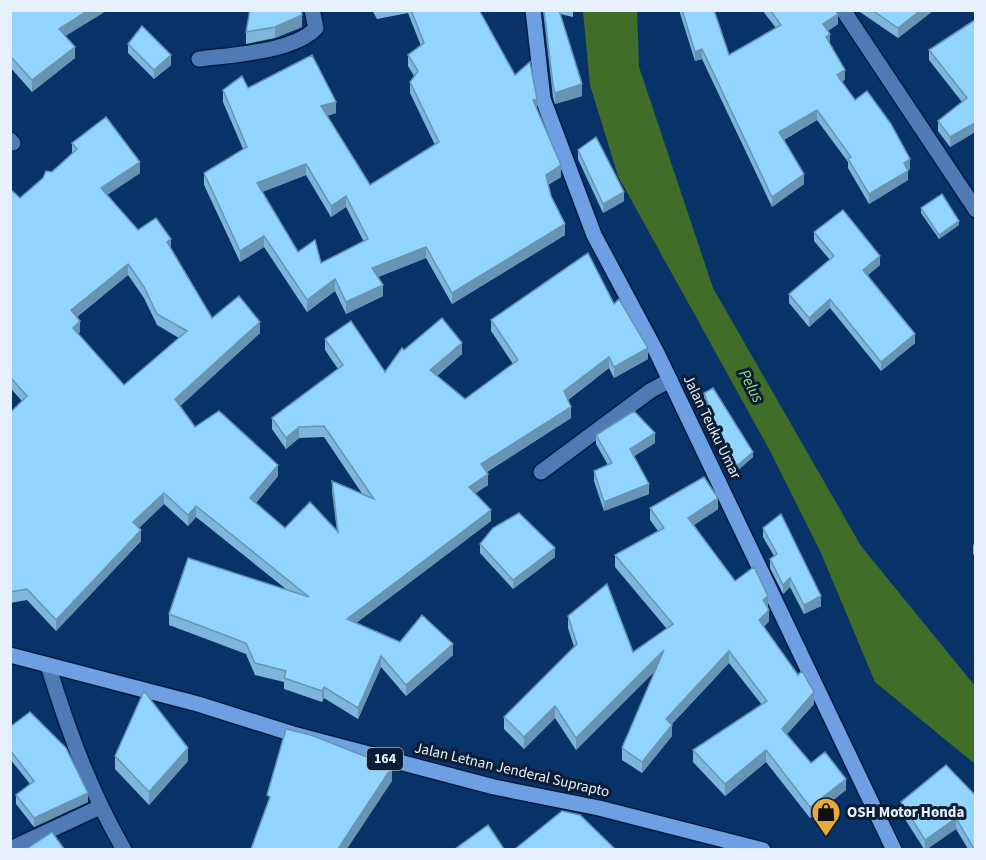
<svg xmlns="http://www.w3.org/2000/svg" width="986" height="860" font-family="'Source Sans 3',sans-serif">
	<rect width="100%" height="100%" fill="#073369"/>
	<!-- water -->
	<path fill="#406e28" d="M583 11H637L639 67 713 288 861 546 975 686V764L875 682 821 553 769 449 618 176 590 85Z"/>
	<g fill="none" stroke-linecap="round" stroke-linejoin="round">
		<!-- minor casing -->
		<g stroke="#001b43" stroke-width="18">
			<path id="minor" d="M843 10 976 210
				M199 59C231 55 294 52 316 28L312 10
				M10 140 13 143
				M541 472 650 391 670 380
				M48 665C68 730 90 791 124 850
				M10 849 100 807"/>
		</g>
		<!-- major casing -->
		<g stroke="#001b43" stroke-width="18">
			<path id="major" d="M533 10 543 99 594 235 657 353 894 850
				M10 655 198 704 293 734 494 787 599 808 763 850"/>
		</g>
		<!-- minor -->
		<use href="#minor" stroke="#4e7ab6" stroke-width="15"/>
		<!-- major -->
		<use href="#major" stroke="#6e9fe2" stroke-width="15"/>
	</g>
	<!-- wall -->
	<path fill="#7db6da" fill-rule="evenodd" d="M10 10 65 36 75 58 32 92 10 67Z
		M248 10H301L302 27 275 38 246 44V32L249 14Z
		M372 10H479L515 75 537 108 561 177 548 185 551 196 565 235 452 304 426 258 378 277 383 296 346 314 335 291 307 312 264 247 240 262 204 185V173L243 149 223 102V90L248 88 336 113 327 116 370 185 435 145 410 93V82L414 76 408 66V55L421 46 408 13 377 19ZM306 175 331 217 346 207 364 242 321 263 298 252 262 192Z
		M543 10H573V17L560 14 582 96 555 104 553 97Z
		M679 10H714L729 55 776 28 762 10H835L838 24 828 31 830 44 845 79 842 82 855 100 910 169 908 170V180L869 204 848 168V162L817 120 784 140 804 184 772 207 702 59 695 61Z
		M857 10H934L898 38Z
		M975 20V132L950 147 938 131V121L962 102 929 60V50Z
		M128 44 171 65 154 79 128 53Z
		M72 143 140 173 107 195 138 230 171 249 212 318 260 333 180 406 195 427 278 476 256 503 285 528 337 531 332 492V481L363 495 324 437 299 438 286 449 272 429V418L338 369 325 350V339L385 372 404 350 462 354 437 376 465 399 513 364 491 331V320L614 304 648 359 614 378 609 368 568 400 571 418 487 472 488 485 475 493 491 521 356 623 400 642 453 655 406 696 381 667 358 719 324 698 322 702 284 689V682L255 675 246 654 169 625V614L286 589 196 517 188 526 164 504 139 528 141 541 56 631 27 600 10 603V413L22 401 10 388V189L20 198 72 154ZM128 275 144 298 157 325 179 338 124 385 78 334 80 332 77 317Z
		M578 150 624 201 603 213 578 159Z
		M921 208 959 225 939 239 921 213Z
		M814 232 880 265 868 275 915 343 881 371 830 308 809 327 789 303V294L830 260 814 241Z
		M704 393 753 457 738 470 728 463 704 398Z
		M596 435 655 443 634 456 649 494 604 511 594 481V471L608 465 596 444Z
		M650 508 718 509 694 525 735 581 768 608 769 621 764 627 814 704 787 734 811 763 846 790 810 818 766 762 725 796 693 762V750L762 705 729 663 672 724V736L642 773 622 760V748L656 670 576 750 555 718 524 749 504 729V717L574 647 568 628V616L633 652 667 629 615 567V555L658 531 650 520Z
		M763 528 821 606 804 614 790 587 783 594 770 568V559L774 556 763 537Z
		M975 543V556L973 554V545Z
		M480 544 555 557 513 589 480 553Z
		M10 727 88 802 34 827 16 804V795L30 784 10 759Z
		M115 756 188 761 149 805 115 769Z
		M975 795V849H968L956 829 927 849H924L901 813V802Z"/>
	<!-- shaded-wall -->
	<path fill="#6694b2" d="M89 10H108L59 40V29Z
		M921 10H934L898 38V28Z
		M838 14V24L823 34V24Z
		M302 15V27L275 38V27Z
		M830 34V44L826 37Z
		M75 47V58L32 92V80Z
		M702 49V59L695 61V52Z
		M171 55V65L154 79V70Z
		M845 70V79L837 85V75Z
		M582 84V96L555 104V93Z
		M537 99V110L533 100Z
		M336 102V113L321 117V106Z
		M817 110V120L779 142V132Z
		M975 123V132L950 147V137Z
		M910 159V169L904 173V163Z
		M140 162V173L101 199V188Z
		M306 164V175L257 194V183Z
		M561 165V177L546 186V175Z
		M908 171V180L869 204V194Z
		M804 174V184L772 207V197Z
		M624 192V201L603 213V204Z
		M346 196V207L331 217V206Z
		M959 221V225L939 239V235Z
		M565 224V235L452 304V293Z
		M264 236V247L240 262V251Z
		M171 239V250L167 242Z
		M426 247V258L372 279V268Z
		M880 256V265L863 279V270Z
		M128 264V275L71 321V310Z
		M335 279V291L307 312V300Z
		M383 285V296L346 314V302Z
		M830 299V308L809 327V318Z
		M80 321V332L73 339V328Z
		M260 322V333L175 411V399Z
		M915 334V343L881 371V362Z
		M462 343V354L430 381V370Z
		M648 348V359L614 378V367Z
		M609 357V368L564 402V391Z
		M571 407V418L481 475V464Z
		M299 427V438L286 449V438Z
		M655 433V443L630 459V449Z
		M753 452V457L738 470V465Z
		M278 465V476L250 509V498Z
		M488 474V485L469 498V487Z
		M649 484V494L604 511V502Z
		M164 493V504L133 533V522Z
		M718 498V509L688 529V518Z
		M196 506V517L188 526V515Z
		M491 510V521L347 630V619Z
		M141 530V541L56 631V620Z
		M555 548V557L513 589V580Z
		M790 578V587L783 594V585Z
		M768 596V608L763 600Z
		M821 596V606L804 614V605Z
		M769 610V621L759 631V620Z
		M453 644V655L406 696V685Z
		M664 650V662L576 750V738Z
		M729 651V663L666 730V719Z
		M381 656V667L358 719V708Z
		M324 687V698L322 702V691Z
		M814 692V704L782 740V729Z
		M555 706V718L524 749V737Z
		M672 725V736L642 773V762Z
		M188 748V761L149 805V792Z
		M766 750V762L725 796V784Z
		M392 767V781L347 849H338Z
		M846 779V790L810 818V807Z
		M88 793V802L34 827V818Z
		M956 818V829L927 849H925V840Z"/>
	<!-- building -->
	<path fill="#91d4fe" stroke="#6694b2" stroke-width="1.5" fill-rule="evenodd" d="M10 10H89L59 29 75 47 32 80 10 56Z
		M250 10H301L302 15 275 27 246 32Z
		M411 10H479L515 75 530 62 537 99 533 100 561 165 546 175 551 196 565 224 452 293 426 247 372 268 383 285 346 302 335 279 307 300 264 236 240 251 204 173 247 147 223 90 242 76 248 88 312 55 336 102 321 106 370 185 439 142 410 82 418 71 408 55 424 43ZM306 164 331 206 346 196 368 239 321 263 315 240 298 252 257 183Z
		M544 10H559L582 84 555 93 553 85Z
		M682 10H714L729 55 781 25 770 10H835L838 14 823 24 830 34 826 37 845 70 837 75 855 100 867 91 891 124 910 159 904 163 908 171 869 194 848 159 851 157 817 110 779 132 804 174 772 197 702 49 695 52Z
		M872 10H921L898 28Z
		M975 20V123L950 137 938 121 967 98 929 50Z
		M142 26 171 55 154 70 128 44Z
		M106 117 140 162 101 188 138 230 156 218 171 239 167 242 212 318 239 296 260 322 175 399 195 427 219 411 278 465 250 498 285 528 310 502 338 532 332 481 374 499 324 426 299 427 286 438 272 418 343 365 325 339 351 321 385 372 402 348 404 350 442 318 462 343 430 370 465 399 518 360 491 320 588 253 614 304 619 299 648 348 614 367 609 357 564 391 571 407 481 464 488 474 469 487 491 510 347 619 400 642 422 615 453 644 406 685 381 656 358 708 324 687 322 691 284 678 286 671 255 663 246 643 169 614 188 558 309 597 196 506 188 515 164 493 133 522 141 530 56 620 27 589 10 592V413L27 396 10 377V189L20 198 43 178 46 171 52 172 77 149 72 143ZM128 264 144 287 157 314 187 331 124 385 73 328 80 321 71 310Z
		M596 137 624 192 603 204 578 150Z
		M942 194 959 221 939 235 921 208Z
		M843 210 880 256 863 270 915 334 881 362 830 299 809 318 789 294 834 256 814 232Z
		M713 388 753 452 738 465 728 458 704 393Z
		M634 411 655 433 630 449 649 484 604 502 594 471 612 463 596 435Z
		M704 477 718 498 688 518 735 581 754 567 768 596 763 600 769 610 759 620 798 675 802 671 814 692 782 729 811 763 825 752 846 779 810 807 766 750 725 784 693 750 767 701 729 651 666 719 672 725 642 762 622 748 664 650 576 738 555 706 524 737 504 717 577 644 568 616 607 584 633 652 673 624 615 555 664 528 650 508Z
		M519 513 555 548 513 580 480 544 493 528Z
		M781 514 821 596 804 605 790 578 783 585 770 559 777 554 763 528Z
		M144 691 188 748 149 792 115 756Z
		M30 712 66 748 88 793 34 818 16 795 34 781 10 750V727Z
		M286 729 311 735 392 767 338 849H251L270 797 267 795Z
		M946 765 975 795V849H974L956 818 925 840 901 802Z
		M562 811 580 815 615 849H515Z
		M488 825 504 849H455Z
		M52 832 64 849H26Z"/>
	<!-- icons -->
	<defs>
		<g id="shop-pin" transform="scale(1.5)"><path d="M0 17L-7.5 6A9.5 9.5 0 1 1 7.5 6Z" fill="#eba939" stroke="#0b1d35"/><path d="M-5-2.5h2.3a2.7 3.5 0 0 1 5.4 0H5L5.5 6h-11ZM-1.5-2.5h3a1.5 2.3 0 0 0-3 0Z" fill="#111"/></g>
	</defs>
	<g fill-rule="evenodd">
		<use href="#shop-pin" x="826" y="812"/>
	</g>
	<g text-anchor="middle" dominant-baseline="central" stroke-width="6" stroke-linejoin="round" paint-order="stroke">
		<!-- shield labels -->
		<rect fill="#0b1d35" stroke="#a5b1c2" stroke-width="1.5" x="367" y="748" width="36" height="22" rx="4.5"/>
		<g font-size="14" font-weight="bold" fill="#e7f1fe">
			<text x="385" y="759">164</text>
		</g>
		<!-- street labels -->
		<g font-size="15" fill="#e7f1fe" stroke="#0b1d35">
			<text transform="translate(712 427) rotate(64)">Jalan Teuku Umar</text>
			<text transform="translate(512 770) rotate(13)">Jalan Letnan Jenderal Suprapto</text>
		</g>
		<!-- poi labels -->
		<g font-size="15" font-weight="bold" fill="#e7f1fe" stroke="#0b1d35" text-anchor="start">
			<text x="847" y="812">OSH Motor Honda</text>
		</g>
		<!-- water labels -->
		<g font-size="16" font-style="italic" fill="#9cde7f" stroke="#0b1d35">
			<text transform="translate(751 386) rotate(62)">Pelus</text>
		</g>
	</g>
	<!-- border -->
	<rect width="986" height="860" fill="none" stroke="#e7f1fe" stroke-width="24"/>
</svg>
